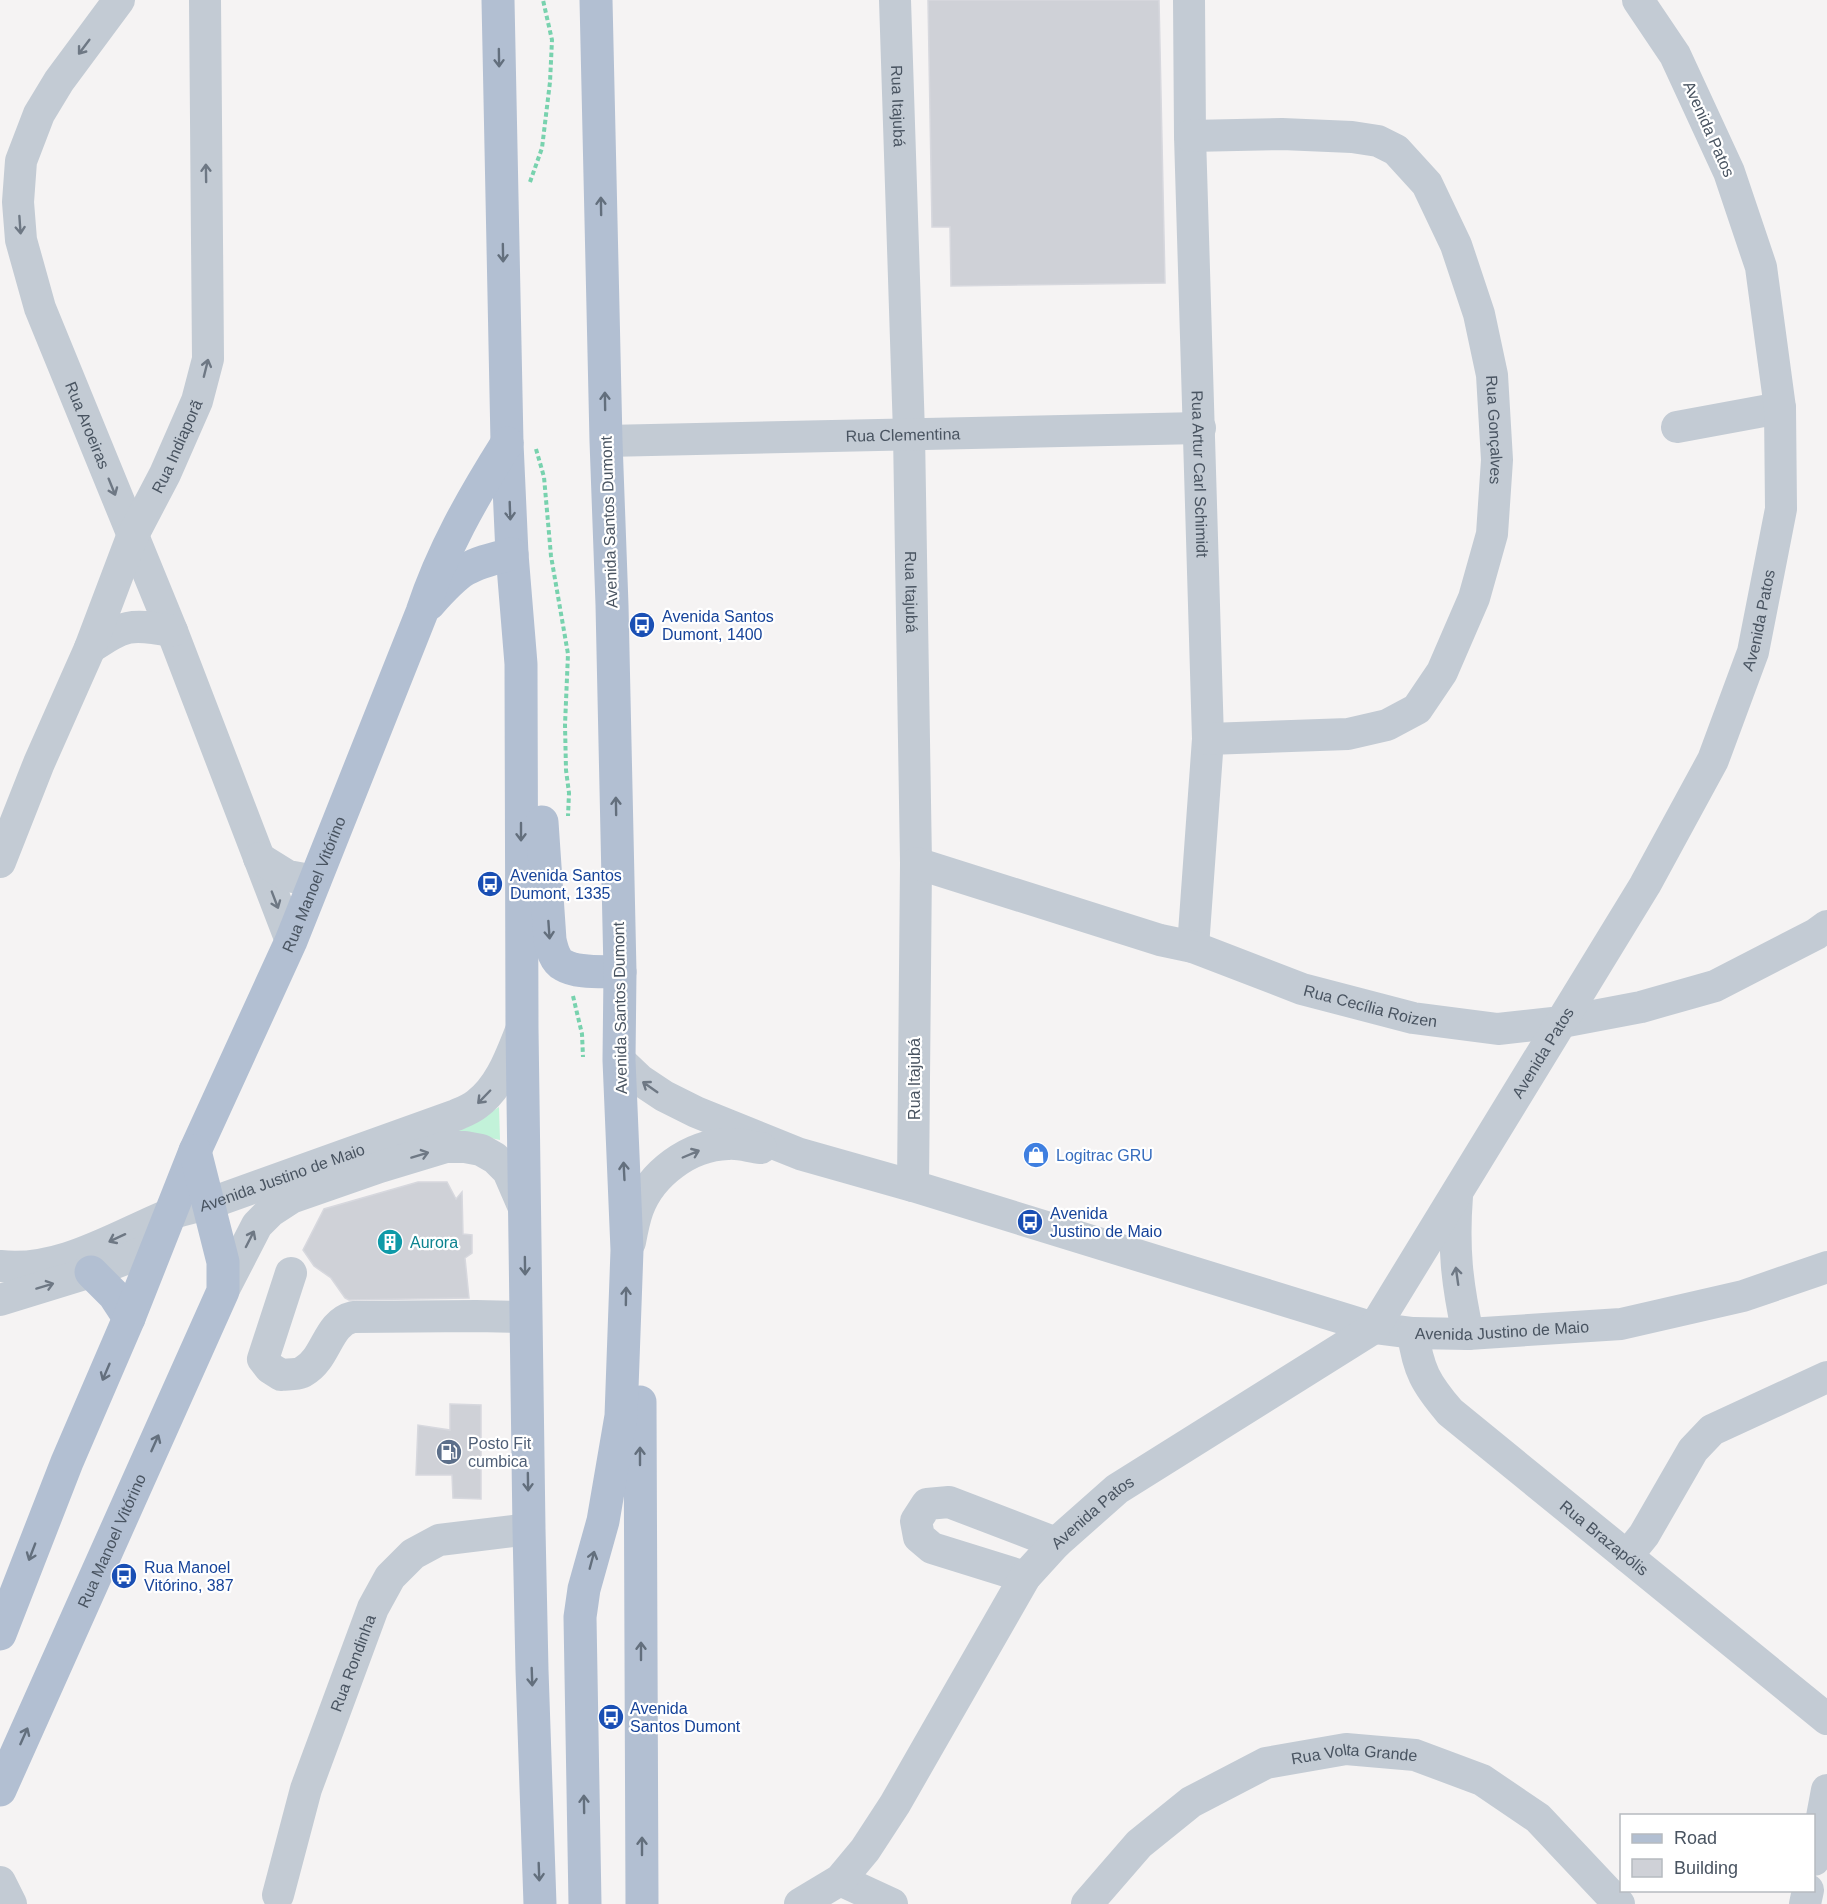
<svg xmlns="http://www.w3.org/2000/svg" width="1827" height="1904" font-family="Helvetica,sans-serif">
	<rect width="100%" height="100%" fill="#f5f3f3"/>
	<!-- green -->
	<path fill="#c2f2d9" d="M499 1107 500 1140 463 1132 411 1144 467 1127Z"/>
	<!-- building -->
	<path fill="#cfd1d7" stroke="#d7d8de" stroke-width="1.5" d="M928 0H1159L1165 283 951 286 950 227H932Z
		M418 1182H447L456 1199 462 1192 463 1234 472 1235V1253L465 1258 469 1298 349 1300 345 1298 331 1278 314 1266 303 1250 324 1209Z
		M450 1404 481 1405V1499L453 1498 452 1475H416L418 1425 450 1430Z"/>
	<g fill="none" stroke-linecap="round" stroke-linejoin="round">
		<!-- path -->
		<path stroke="#78d2ae" stroke-width="4" stroke-dasharray="4.5 3" stroke-linecap="butt" d="M530 182 542 148 550 82 552 40 543 0
			M536 449 544 477 551 556 568 654 565 725 566 770 569 793 568 816
			M573 996 582 1034 583 1057"/>
		<!-- minor -->
		<g stroke="#c3cbd4" stroke-width="32">
			<path id="s1" d="M119 0 59 81 39 114 21 161 18 202 21 240 40 308 172 631 291 941"/>
			<path id="s2" d="M895 0 909 433 916 863 913 1186"/>
			<path id="s3" d="M1189 0 1190 136 1208 739 1193 947"/>
			<path id="s4" d="M1190 136 1282 134 1352 137 1378 141 1396 150 1427 184 1456 245 1479 314 1492 375 1497 460 1492 534 1474 598 1442 672 1417 709 1387 725 1348 734 1208 739"/>
			<path d="M1677 427 1780 408"/>
			<path id="s5" d="M606 441 1200 428"/>
			<path d="M90 648C125 625 129 623 172 631"/>
			<path d="M259 858 288 876 315 881"/>
			<path id="s6" d="M0 862 39 763 90 648 132 537 165 474 197 401 208 359 205 0"/>
			<path id="s7" d="M916 863 1160 940 1193 947 1302 989 1413 1018 1498 1029 1562 1022 1641 1007 1715 986 1816 934 1827 926"/>
			<path id="s8" d="M619 1060 640 1080 664 1096 696 1112 800 1154 913 1186 1374 1328 1413 1333 1468 1334 1621 1324 1743 1296 1827 1267"/>
			<path d="M1457 1196C1453 1248 1457 1284 1468 1334"/>
			<path d="M630 1242C632 1231 634 1220 638 1209 651 1174 689 1145 728 1144 739 1143 750 1147 761 1148"/>
			<path id="s9" d="M0 1266C59 1273 115 1237 168 1215 180 1210 195 1207 208 1204L456 1115C463 1112 471 1109 477 1104 501 1086 511 1055 522 1028"/>
			<path d="M291 1273 263 1359 270 1368 281 1375C288 1374 299 1375 304 1371 327 1358 327 1323 353 1317L476 1316 526 1317"/>
			<path d="M223 1291 257 1225 271 1211 291 1198 380 1167 446 1147H465L481 1150 495 1158 508 1171 524 1208"/>
			<path d="M0 1300 91 1272 157 1247"/>
			<path id="s10" d="M1413 1333C1418 1370 1426 1384 1450 1412L1827 1719"/>
			<path d="M1627 1556 1644 1535 1693 1450 1712 1430 1827 1377"/>
			<path d="M1025 1577 932 1548 919 1537 916 1521 927 1504 949 1502 1056 1543"/>
			<path d="M1814 1860 1827 1790"/>
			<path d="M840 1880 892 1904"/>
			<path d="M0 1882 11 1904"/>
			<path id="s11" d="M278 1895 306 1789 373 1608 390 1577 413 1554 439 1540 529 1529"/>
			<path id="s12" d="M800 1904 840 1880 865 1850 895 1804 1025 1577 1056 1543 1117 1489 1374 1328 1645 885 1713 760 1753 652 1781 509 1780 408 1761 267 1729 172 1675 55 1638 0"/>
			<path id="s13" d="M1087 1904 1139 1844 1191 1802 1266 1763 1346 1749 1415 1755 1482 1780 1538 1818 1619 1904"/>
			<path d="M1805 1904 1808 1890"/>
		</g>
		<!-- major -->
		<g stroke="#b2bfd2" stroke-width="33">
			<path d="M498 0 507 443 512 554 521 664 522 1028 529 1529 532 1670 540 1904"/>
			<path d="M429 604C460 569 466 565 512 554"/>
			<path d="M542 822 550 940C552 949 555 961 563 965 578 974 603 971 620 972"/>
			<path d="M91 1272 114 1295 129 1318"/>
			<path d="M640 1402 642 1904"/>
			<path id="s14" d="M0 1634 67 1462 129 1318 195 1151 291 941 422 612C442 551 473 497 507 443"/>
			<path id="s15" d="M0 1790 223 1291V1262L195 1151"/>
			<path d="M585 1904 580 1617 584 1589 603 1521 621 1416 627 1250 619 1060 620 972 612 605 606 441 596 0"/>
		</g>
	</g>
	<!-- one-way arrows -->
	<defs><path id="oneway-shaft" d="M-6 0H5M1.5-3L5.5 0L1.5 3" fill="none" stroke-width="1.6" stroke-linecap="round" stroke-linejoin="round" transform="scale(1.5)"/></defs>
	<g stroke="#6e7884">
		<use href="#oneway-shaft" transform="translate(84 47) rotate(127)"/>
		<use href="#oneway-shaft" transform="translate(206 173) rotate(-91)"/>
		<use href="#oneway-shaft" transform="translate(20 225) rotate(86)"/>
		<use href="#oneway-shaft" transform="translate(206 368) rotate(-76)"/>
		<use href="#oneway-shaft" transform="translate(112 487) rotate(68)"/>
		<use href="#oneway-shaft" transform="translate(275 900) rotate(69)"/>
		<use href="#oneway-shaft" transform="translate(650 1087) rotate(-145)"/>
		<use href="#oneway-shaft" transform="translate(484 1097) rotate(134)"/>
		<use href="#oneway-shaft" transform="translate(691 1154) rotate(-23)"/>
		<use href="#oneway-shaft" transform="translate(420 1155) rotate(-17)"/>
		<use href="#oneway-shaft" transform="translate(117 1238) rotate(155)"/>
		<use href="#oneway-shaft" transform="translate(250 1239) rotate(-63)"/>
		<use href="#oneway-shaft" transform="translate(1457 1276) rotate(-98)"/>
		<use href="#oneway-shaft" transform="translate(45 1286) rotate(-17)"/>
	</g>
	<g stroke="#636f7d">
		<use href="#oneway-shaft" transform="translate(499 58) rotate(89)"/>
		<use href="#oneway-shaft" transform="translate(601 206) rotate(-91)"/>
		<use href="#oneway-shaft" transform="translate(503 253) rotate(89)"/>
		<use href="#oneway-shaft" transform="translate(605 401) rotate(-91)"/>
		<use href="#oneway-shaft" transform="translate(510 511) rotate(88)"/>
		<use href="#oneway-shaft" transform="translate(616 806) rotate(-91)"/>
		<use href="#oneway-shaft" transform="translate(521 832) rotate(90)"/>
		<use href="#oneway-shaft" transform="translate(549 930) rotate(86)"/>
		<use href="#oneway-shaft" transform="translate(624 1171) rotate(-93)"/>
		<use href="#oneway-shaft" transform="translate(525 1266) rotate(89)"/>
		<use href="#oneway-shaft" transform="translate(626 1296) rotate(-89)"/>
		<use href="#oneway-shaft" transform="translate(106 1372) rotate(113)"/>
		<use href="#oneway-shaft" transform="translate(155 1443) rotate(-66)"/>
		<use href="#oneway-shaft" transform="translate(640 1456) rotate(-90)"/>
		<use href="#oneway-shaft" transform="translate(528 1482) rotate(89)"/>
		<use href="#oneway-shaft" transform="translate(32 1552) rotate(111)"/>
		<use href="#oneway-shaft" transform="translate(592 1560) rotate(-75)"/>
		<use href="#oneway-shaft" transform="translate(641 1651) rotate(-90)"/>
		<use href="#oneway-shaft" transform="translate(532 1677) rotate(88)"/>
		<use href="#oneway-shaft" transform="translate(24 1736) rotate(-66)"/>
		<use href="#oneway-shaft" transform="translate(584 1804) rotate(-91)"/>
		<use href="#oneway-shaft" transform="translate(642 1846) rotate(-90)"/>
		<use href="#oneway-shaft" transform="translate(539 1872) rotate(88)"/>
	</g>
	<!-- icons -->
	<defs>
		<g id="bus-disc" transform="scale(1.35)"><circle r="9.5" fill="#1a4fb4" stroke="#fff"/><path d="M-5-6H5V4H4V6H2V4H-2V6H-4V4H-5ZM-3.5-4V0h7V-4ZM-3.5 1.2v1.5H-2V1.2ZM2 1.2v1.5H3.5V1.2Z" fill="#fff"/></g>
		<g id="shop-disc" transform="scale(1.35)"><circle r="9.5" fill="#3f7fe0" stroke="#fff"/><path d="M-5-2.5h2.3a2.7 3.5 0 0 1 5.4 0H5L5.5 6h-11ZM-1.5-2.5h3a1.5 2.3 0 0 0-3 0Z" fill="#fff"/></g>
		<g id="building-disc" transform="scale(1.35)"><circle r="9.5" fill="#0f9aa8" stroke="#fff"/><path d="M-4-6H4V6H1V3H-1V6H-4ZM-2.5-4.3h1.7v1.8h-1.7ZM.8-4.3h1.7v1.8H.8ZM-2.5-1h1.7V.8h-1.7ZM.8-1h1.7V.8H.8Z" fill="#fff"/></g>
		<g id="fuel-disc" transform="scale(1.35)"><circle r="9.5" fill="#5c6f8a" stroke="#fff"/><path d="M-5.5-6h7V0h2V4h1.3V-2.5L3-4.5l.8-.8L6-3V5H2.5V1h-1V6h-7ZM-4.2-4.7v3.2H.2V-4.7Z" fill="#fff"/></g>
	</defs>
	<g fill-rule="evenodd">
		<use href="#bus-disc" x="642" y="625"/>
		<use href="#bus-disc" x="490" y="884"/>
		<use href="#shop-disc" x="1036" y="1155"/>
		<use href="#bus-disc" x="1030" y="1222"/>
		<use href="#building-disc" x="390" y="1242"/>
		<use href="#fuel-disc" x="449" y="1452"/>
		<use href="#bus-disc" x="124" y="1576"/>
		<use href="#bus-disc" x="611" y="1717"/>
	</g>
	<g text-anchor="middle" dominant-baseline="central" stroke-width="4.5" stroke-linejoin="round" paint-order="stroke">
		<!-- street labels -->
		<g font-size="16" fill="#495461" stroke="#fff">
			<text stroke="none"><textPath href="#s2" startOffset="106">Rua Itajubá</textPath></text>
			<text transform="translate(1709 129) rotate(66)">Avenida Patos</text>
			<text stroke="none"><textPath href="#s1" startOffset="466">Rua Aroeiras</textPath></text>
			<text stroke="none"><textPath href="#s4" startOffset="512">Rua Gonçalves</textPath></text>
			<text stroke="none"><textPath href="#s5" startOffset="297">Rua Clementina</textPath></text>
			<text stroke="none"><textPath href="#s6" startOffset="452">Rua Indiaporã</textPath></text>
			<text stroke="none"><textPath href="#s3" startOffset="474">Rua Artur Carl Schimidt</textPath></text>
			<text transform="translate(609 522) rotate(-92)">Avenida Santos Dumont</text>
			<text stroke="none"><textPath href="#s2" startOffset="592">Rua Itajubá</textPath></text>
			<text stroke="none"><textPath href="#s12" startOffset="1642">Avenida Patos</textPath></text>
			<text stroke="none"><textPath href="#s14" startOffset="813">Rua Manoel Vitórino</textPath></text>
			<text stroke="none"><textPath href="#s7" startOffset="477">Rua Cecília Roizen</textPath></text>
			<text transform="translate(620 1008) rotate(-91)">Avenida Santos Dumont</text>
			<text stroke="none"><textPath href="#s12" startOffset="1156">Avenida Patos</textPath></text>
			<text transform="translate(914 1079) rotate(-90)">Rua Itajubá</text>
			<text stroke="none"><textPath href="#s9" startOffset="298">Avenida Justino de Maio</textPath></text>
			<text stroke="none"><textPath href="#s8" startOffset="934">Avenida Justino de Maio</textPath></text>
			<text stroke="none"><textPath href="#s12" startOffset="496">Avenida Patos</textPath></text>
			<text stroke="none"><textPath href="#s10" startOffset="288">Rua Brazapólis</textPath></text>
			<text stroke="none"><textPath href="#s15" startOffset="273">Rua Manoel Vitórino</textPath></text>
			<text stroke="none"><textPath href="#s11" startOffset="244">Rua Rondinha</textPath></text>
			<text stroke="none"><textPath href="#s13" startOffset="320">Rua Volta Grande</textPath></text>
		</g>
		<!-- transit labels -->
		<g font-size="16" fill="#164399" stroke="#fff" text-anchor="start">
			<text x="662" y="616">Avenida Santos<tspan x="662" dy="18">Dumont, 1400</tspan></text>
			<text x="510" y="875">Avenida Santos<tspan x="510" dy="18">Dumont, 1335</tspan></text>
			<text x="1050" y="1213">Avenida<tspan x="1050" dy="18">Justino de Maio</tspan></text>
			<text x="144" y="1567">Rua Manoel<tspan x="144" dy="18">Vitórino, 387</tspan></text>
			<text x="630" y="1708">Avenida<tspan x="630" dy="18">Santos Dumont</tspan></text>
		</g>
		<!-- shop labels -->
		<g font-size="16" fill="#366cbe" stroke="#fff" text-anchor="start">
			<text x="1056" y="1155">Logitrac GRU</text>
		</g>
		<!-- culture labels -->
		<g font-size="16" fill="#0d838f" stroke="#fff" text-anchor="start">
			<text x="410" y="1242">Aurora</text>
		</g>
		<!-- service labels -->
		<g font-size="16" fill="#4e5e75" stroke="#fff" text-anchor="start">
			<text x="468" y="1443">Posto Fit<tspan x="468" dy="18">cumbica</tspan></text>
		</g>
	</g>
	<!-- legend -->
	<rect x="1620" y="1814" width="195" height="78" fill="#ffffff" stroke="#b6bbc0" stroke-width="1.5"/>
	<rect x="1632" y="1834" width="30" height="9" fill="#b2bfd2" stroke="#b6bbc0" stroke-width="1.5"/>
	<text x="1674" y="1844" font-size="18" fill="#495461">Road</text>
	<rect x="1632" y="1859" width="30" height="18" fill="#cfd1d7" stroke="#b6bbc0" stroke-width="1.5"/>
	<text x="1674" y="1874" font-size="18" fill="#495461">Building</text>
</svg>
